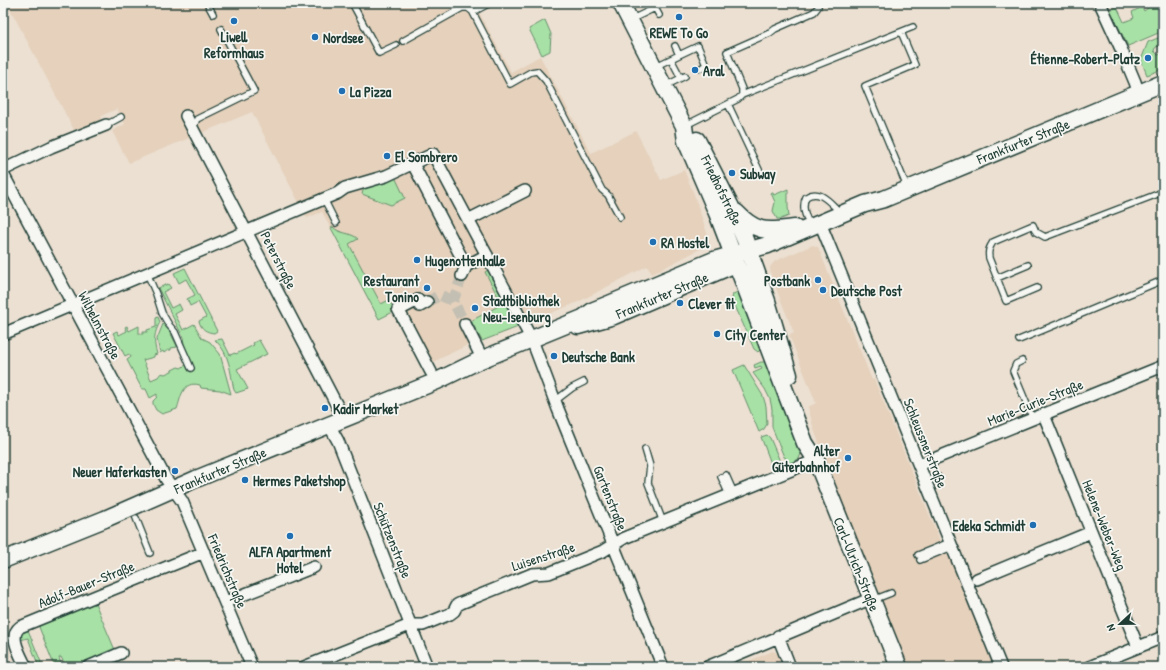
<svg xmlns="http://www.w3.org/2000/svg" width="1166" height="670" font-family="'Patrick Hand',sans-serif">
	<rect width="100%" height="100%" fill="#ece0d2"/>
	<filter id="ink" filterUnits="userSpaceOnUse"><feTurbulence type="fractalNoise" baseFrequency=".025" numOctaves="2"/><feDisplacementMap in="SourceGraphic" scale="8" xChannelSelector="R" yChannelSelector="G"/><feConvolveMatrix kernelMatrix="1 2 1 2 8 2 1 2 1" color-interpolation-filters="sRGB"/></filter>
	<g filter="url(#ink)">
		<!-- built -->
		<path fill="#e5d1bc" d="M7 3H44L46 6 51 3H445L446 5 452 3H474L511 72 540 56 591 153 636 131 661 180 684 170 694 194 710 242 708 245 652 274 647 266 576 303 482 341 480 339 433 362 435 367 425 372 395 311 379 319 322 212 307 218 252 112 129 163 112 131 125 124 117 109 103 115 100 120 74 130Z
			M813 245 818 247 872 380 874 379 945 553 950 558 994 667H908L814 430 808 407 816 403 789 335 794 333 771 276 770 267 775 261Z
			M773 651 778 654 784 667H734Z"/>
		<!-- green -->
		<path fill="#a8e1a5" stroke="#648f6c" d="M1151 3H1163V31L1128 46 1110 10 1117 7 1124 22 1134 18 1132 12 1142 7 1144 11 1149 7Z
			M545 20 551 34 550 51 542 55 529 29Z
			M1163 36V49L1158 46 1155 48 1154 51 1158 55 1163 53V69L1147 75 1141 60 1148 42Z
			M395 177 405 198 391 205 362 194 364 188Z
			M788 189V207L789 216 781 219H777L773 211 775 202 771 193H773L774 195Z
			M333 227C339 234 351 232 358 239L349 244 381 304 389 300 395 311 379 319 331 228Z
			M185 268 217 331 214 333C206 332 201 329 199 321L206 317 198 302 190 306 187 299 195 295 186 279 179 283 174 273Z
			M488 270 518 327 482 341 471 321 502 304 485 272Z
			M168 284 171 288 163 292 171 308 179 304 182 310 175 314 183 330 194 324 202 338 210 342 220 354 231 394 220 390 201 388 200 385C182 380 181 398 177 409L162 414 156 410 153 404V401L157 397V394L150 398 146 389H142L127 360 131 357 129 354 125 356 113 333 117 331 119 335 127 331 125 327 127 326 129 331 139 326V334H143V332H147V330L156 327V318L158 317 160 322C154 333 153 341 157 354L154 355V357L143 360 151 380 158 377 161 373 165 374 172 371V370L178 367 181 368 186 365 188 370 193 368 184 344 183 337 158 288Z
			M740 291 761 349 758 352 754 349 732 299 733 294Z
			M163 324 170 332 177 346V347L171 348V350H169V349L164 353 163 351 160 353 157 339Z
			M222 339 230 355 235 353 236 354 254 345 253 343 259 340 267 354 237 369 248 389 236 393 234 390C230 371 230 354 215 340Z
			M761 362H766L802 451 799 459 788 464 785 457H784L772 427V409L770 399 765 389 753 373 762 369 761 366 755 368 754 365Z
			M744 365 763 396 766 406 767 424 764 429 759 432 733 370Z
			M767 435 770 438 779 459 777 464 772 466 761 437Z
			M95 603 115 650 112 654 81 667H66L61 657 59 658 62 667H50L54 665 39 627 41 625Z
			M28 630 43 667H39L28 638 20 640 21 634Z"/>
		<g fill="none" stroke-linecap="round" stroke-linejoin="round">
			<!-- street-tunnel -->
			<path stroke="#c3bfb2" stroke-width="11" stroke-dasharray="11 5.5" stroke-linecap="butt" d="M462 276 453 301 465 324
				M427 302 440 295 453 301"/>
			<!-- lane casing -->
			<g stroke="#1f3d34" stroke-width="8">
				<path id="lane" d="M207 3 213 14
					M352 3 379 53 396 45
					M468 3 510 84 531 72 537 71 546 81 602 190 608 195 620 217
					M473 12 490 3
					M630 20 655 8 659 15
					M901 32 915 65 865 86 907 187
					M403 41 462 8H468L473 12
					M679 55 698 46 706 65 701 68
					M671 59 681 78
					M654 67 679 55 675 46
					M665 86 685 76
					M742 95 913 27
					M728 104 760 172
					M106 125 121 117
					M686 125 738 99 742 95V89L727 52 770 33 775 29 814 12 818 7V3
					M193 128 197 119 254 91 221 29
					M324 199 336 223
					M810 226C806 217 801 207 806 197 820 188 830 203 840 212
					M147 273 156 294 162 313 169 325 175 332 191 368
					M997 278 1028 265
					M1037 288 1006 301 989 258C988 251 989 248 993 242L1033 225 1036 232 1045 237 1163 192
					M1019 340 1163 280
					M1022 361 1016 364 1013 371 1033 419
					M555 401 572 388 584 382
					M645 449 650 466 648 483 663 522
					M726 475 734 493
					M721 477 729 495
					M925 482 938 477
					M136 518 150 553
					M918 555 950 542
					M920 560 952 547
					M873 600 891 593"/>
			</g>
			<!-- street casing -->
			<g stroke="#1f3d34" stroke-width="14">
				<path id="street" d="M1100 3 1122 51 1135 82 1139 94
					M186 116 344 419
					M413 164 466 266
					M3 170 51 147 106 125
					M3 174 166 479 182 501 252 667
					M468 220 525 191
					M823 230 1001 667
					M462 276 466 266 487 255
					M398 309 431 372
					M399 310 418 300 420 306 427 302
					M465 324 479 352
					M3 334 338 193 345 188 386 176 433 154 532 340 558 409 663 667
					M1044 415 1138 647
					M329 425 338 441 427 667
					M919 465 1163 366
					M977 579 1091 532
					M225 602 314 567
					M778 636 790 667
					M26 667C21 656 8 636 20 627L204 552
					M88 667 121 653
					M304 667 410 625H423L450 614 454 611 457 605 461 603 532 574 549 573 603 551 624 538 816 460
					M707 667 872 598
					M1089 667 1163 637"/>
			</g>
			<!-- secondary casing -->
			<g stroke="#1f3d34" stroke-width="19">
				<path id="secondary" d="M621 3 684 126 686 141 717 213 805 443 816 460 899 667
					M697 140 730 205 745 240 767 301 789 375
					M736 212C757 234 767 231 795 228
					M578 326 614 316 731 266
					M3 560 105 519 196 479 437 381 478 361 583 318 594 310 609 304 714 260 768 245 865 204 884 199 1163 83"/>
			</g>
			<!-- lane -->
			<use href="#lane" stroke="#f6f6f2" stroke-width="5.5"/>
			<!-- street -->
			<use href="#street" stroke="#f6f6f2" stroke-width="11"/>
			<!-- secondary -->
			<use href="#secondary" stroke="#f6f6f2" stroke-width="16"/>
		</g>
	</g>
	<!-- markers -->
	<g fill="#1f6fb2" stroke="#f6f6f2" stroke-width="1.5">
		<circle cx="679" cy="17" r="4"/>
		<circle cx="234" cy="21" r="4"/>
		<circle cx="315" cy="37" r="4"/>
		<circle cx="1148" cy="58" r="4"/>
		<circle cx="695" cy="70" r="4"/>
		<circle cx="342" cy="91" r="4"/>
		<circle cx="387" cy="156" r="4"/>
		<circle cx="732" cy="173" r="4"/>
		<circle cx="653" cy="242" r="4"/>
		<circle cx="417" cy="260" r="4"/>
		<circle cx="818" cy="280" r="4"/>
		<circle cx="427" cy="288" r="4"/>
		<circle cx="823" cy="290" r="4"/>
		<circle cx="680" cy="303" r="4"/>
		<circle cx="475" cy="308" r="4"/>
		<circle cx="717" cy="334" r="4"/>
		<circle cx="554" cy="356" r="4"/>
		<circle cx="325" cy="408" r="4"/>
		<circle cx="848" cy="458" r="4"/>
		<circle cx="175" cy="471" r="4"/>
		<circle cx="245" cy="480" r="4"/>
		<circle cx="1033" cy="525" r="4"/>
		<circle cx="290" cy="536" r="4"/>
	</g>
	<g text-anchor="middle" dominant-baseline="central" stroke-width="3.5" stroke-linejoin="round" paint-order="stroke">
		<!-- poi labels -->
		<g font-size="14" font-weight="bold" fill="#1f3d34" stroke="#f6f6f2" text-anchor="start">
			<text x="679" y="32" text-anchor="middle">REWE To Go</text>
			<text x="234" y="36" text-anchor="middle">Liwell<tspan x="234" dy="16">Reformhaus</tspan></text>
			<text x="323" y="37">Nordsee</text>
			<text x="1140" y="58" text-anchor="end">Étienne-Robert-Platz</text>
			<text x="703" y="70">Aral</text>
			<text x="350" y="91">La Pizza</text>
			<text x="395" y="156">El Sombrero</text>
			<text x="740" y="173">Subway</text>
			<text x="661" y="242">RA Hostel</text>
			<text x="425" y="260">Hugenottenhalle</text>
			<text x="419" y="280" text-anchor="end">Restaurant<tspan x="419" dy="16">Tonino</tspan></text>
			<text x="810" y="280" text-anchor="end">Postbank</text>
			<text x="831" y="290">Deutsche Post</text>
			<text x="483" y="300">Stadtbibliothek<tspan x="483" dy="16">Neu-Isenburg</tspan></text>
			<text x="688" y="303">Clever fit</text>
			<text x="725" y="334">City Center</text>
			<text x="562" y="356">Deutsche Bank</text>
			<text x="333" y="408">Kadir Market</text>
			<text x="840" y="450" text-anchor="end">Alter<tspan x="840" dy="16">Güterbahnhof</tspan></text>
			<text x="167" y="471" text-anchor="end">Neuer Haferkasten</text>
			<text x="253" y="480">Hermes Paketshop</text>
			<text x="1025" y="525" text-anchor="end">Edeka Schmidt</text>
			<text x="290" y="551" text-anchor="middle">ALFA Apartment<tspan x="290" dy="16">Hotel</tspan></text>
		</g>
		<!-- street labels -->
		<g font-size="14" fill="#1f3d34" stroke="#f6f6f2">
			<text transform="translate(1023 141) rotate(-22)">Frankfurter Straße</text>
			<text transform="translate(722 190) rotate(64)">Friedhofstraße</text>
			<text transform="translate(279 260) rotate(63)">Peterstraße</text>
			<text transform="translate(662 295) rotate(-23)">Frankfurter Straße</text>
			<text transform="translate(100 325) rotate(62)">Wilhelmstraße</text>
			<text transform="translate(1035 402) rotate(-22)">Marie-Curie-Straße</text>
			<text transform="translate(926 443) rotate(68)">Schleussnerstraße</text>
			<text transform="translate(220 470) rotate(-23)">Frankfurter Straße</text>
			<text transform="translate(611 498) rotate(68)">Gartenstraße</text>
			<text transform="translate(1105 525) rotate(68)">Helene-Weber-Weg</text>
			<text transform="translate(393 540) rotate(68)">Schützenstraße</text>
			<text transform="translate(543 556) rotate(-18)">Luisenstraße</text>
			<text transform="translate(857 564) rotate(68)">Carl-Ulrich-Straße</text>
			<text transform="translate(228 571) rotate(67)">Friedrichstraße</text>
			<text transform="translate(86 584) rotate(-22)">Adolf-Bauer-Straße</text>
		</g>
	</g>
	<!-- margin -->
	<rect width="1166" height="670" fill="none" stroke="#f6f6f2" stroke-width="16"/>
	<rect x="8" y="8" width="1150" height="654" fill="none" stroke="#1f3d34" stroke-width="1.5" filter="url(#ink)"/>
	<!-- north arrow -->
	<g transform="translate(1120 624) rotate(248)" stroke="#f6f6f2" stroke-width="3" paint-order="stroke">
	<path d="M0-3L7 15L0 10L-7 15Z" fill="#1f3d34"/>
	<text y="-6" font-size="11" font-weight="bold" text-anchor="middle" fill="#1f3d34">N</text>
	</g>
</svg>
